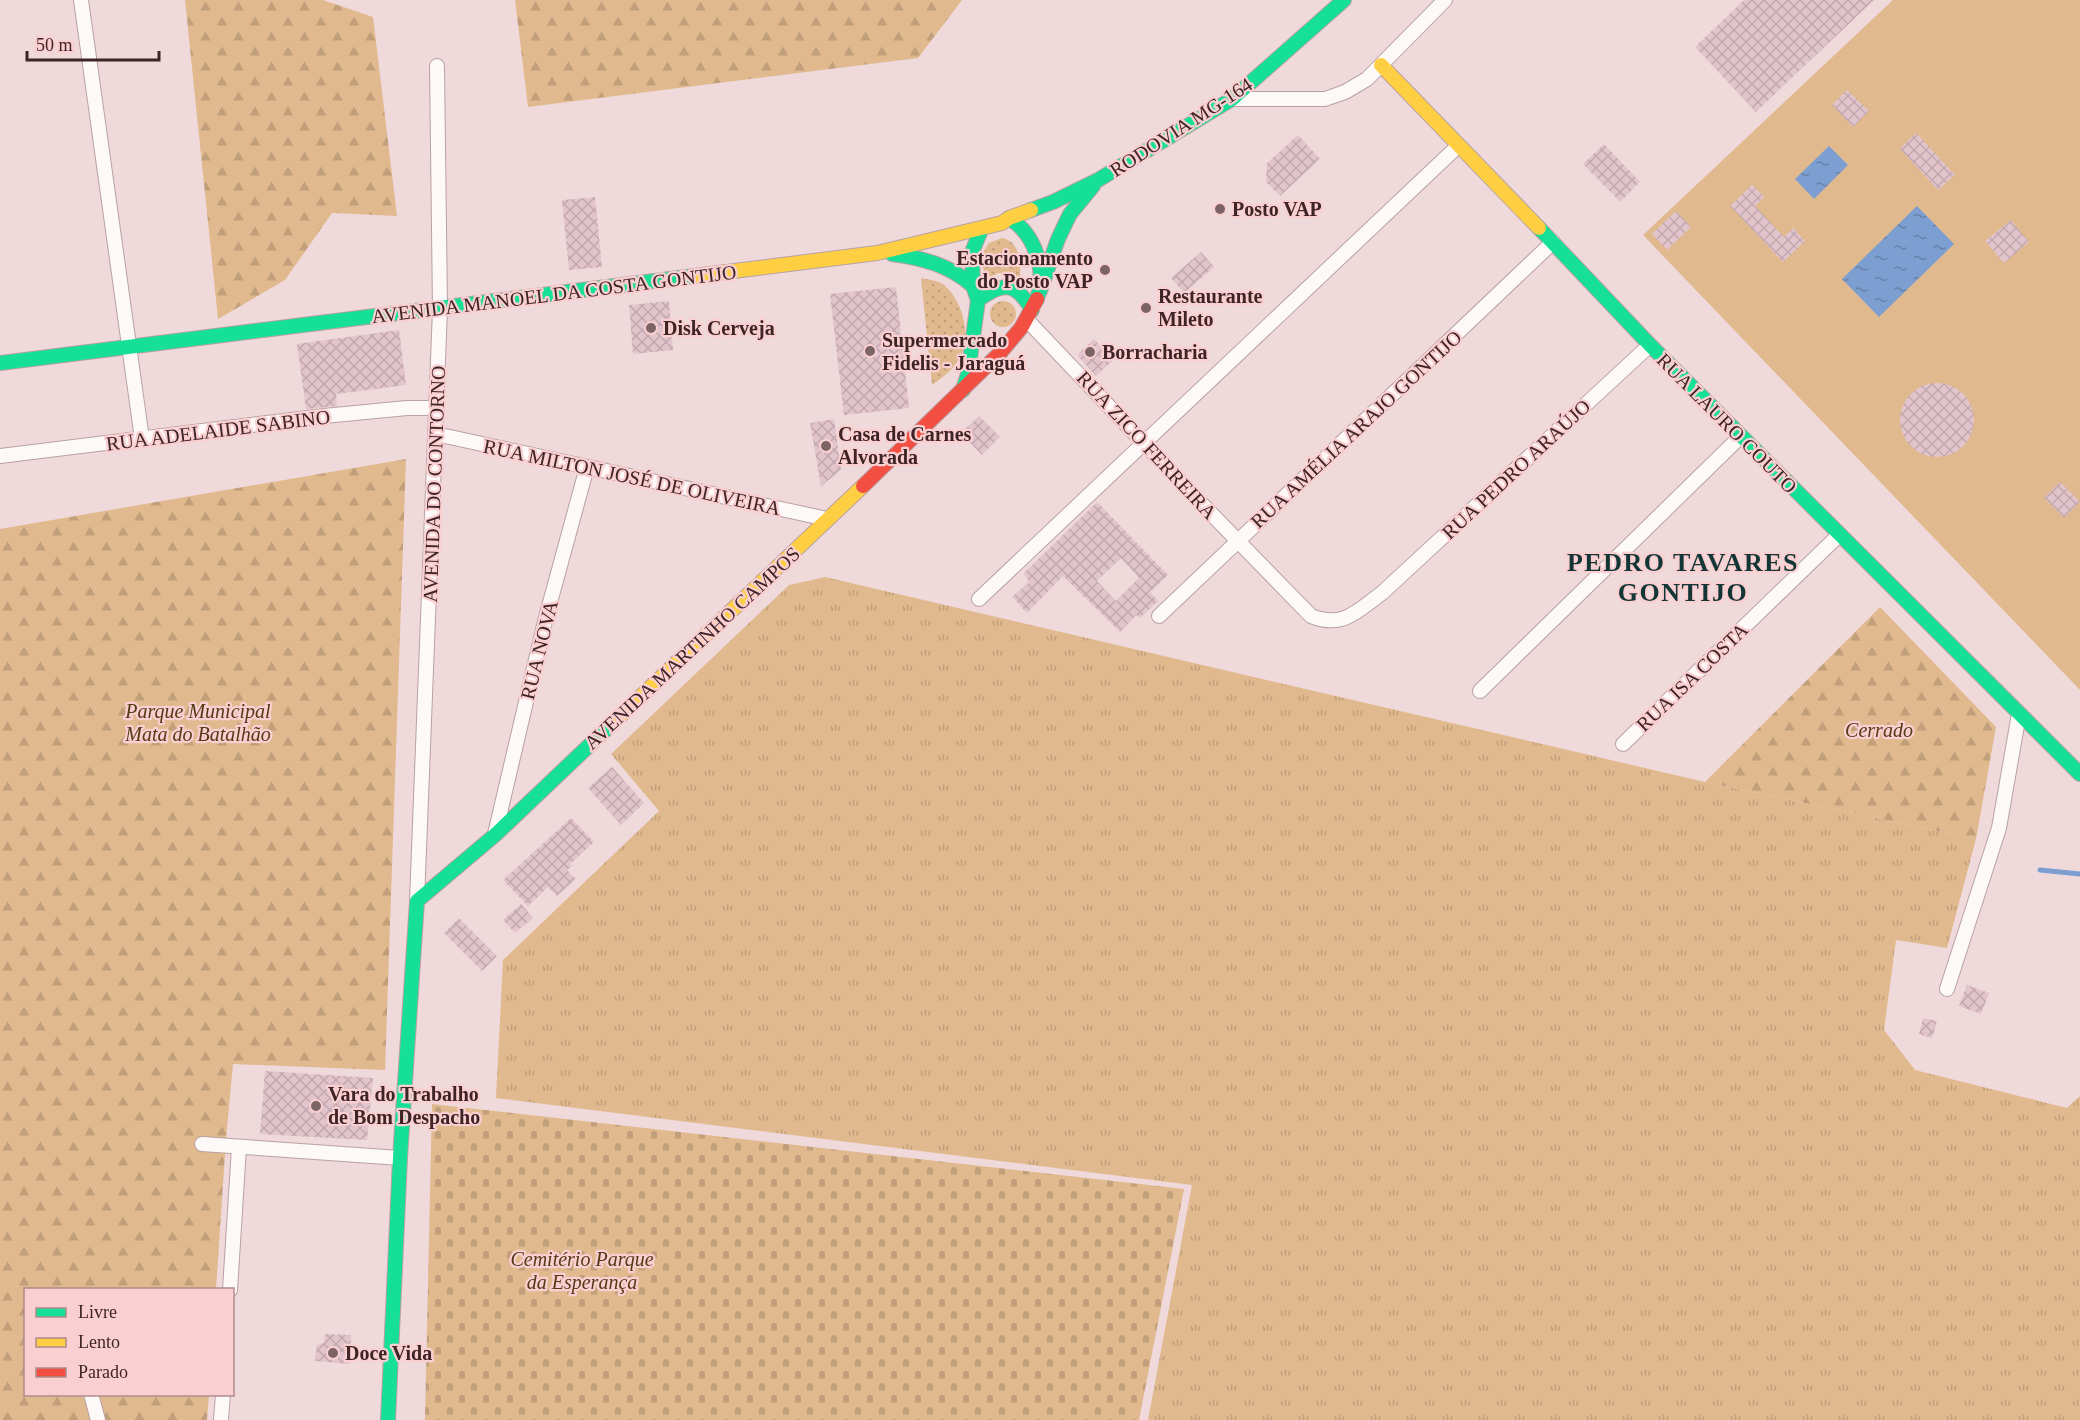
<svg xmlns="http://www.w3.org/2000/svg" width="2080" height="1420" font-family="'Times New Roman',serif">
	<defs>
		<pattern id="grass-tufts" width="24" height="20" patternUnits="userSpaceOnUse" patternTransform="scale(1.5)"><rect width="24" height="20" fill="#e0b98e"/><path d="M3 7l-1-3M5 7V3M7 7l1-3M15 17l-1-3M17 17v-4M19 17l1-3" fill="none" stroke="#c19f7a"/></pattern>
		<pattern id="forest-firs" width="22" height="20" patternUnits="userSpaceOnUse" patternTransform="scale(1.5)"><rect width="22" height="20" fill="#e0b98e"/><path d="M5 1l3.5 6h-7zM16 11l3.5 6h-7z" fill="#c19f7a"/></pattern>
		<pattern id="cemetery-stones" width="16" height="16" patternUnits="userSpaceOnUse" patternTransform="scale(1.5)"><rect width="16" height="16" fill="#e0b98e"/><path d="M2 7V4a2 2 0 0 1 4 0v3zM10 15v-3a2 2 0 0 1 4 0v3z" fill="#c19f7a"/></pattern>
		<pattern id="garden-dots" width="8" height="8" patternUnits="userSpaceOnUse" patternTransform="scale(1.5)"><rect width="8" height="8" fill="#e0b98e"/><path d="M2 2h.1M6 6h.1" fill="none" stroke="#c19f7a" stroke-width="1.8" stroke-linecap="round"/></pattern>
		<pattern id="water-ripples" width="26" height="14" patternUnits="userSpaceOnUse" patternTransform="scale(1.5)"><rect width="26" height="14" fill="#7c9ed1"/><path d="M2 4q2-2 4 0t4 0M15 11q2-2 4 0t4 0" fill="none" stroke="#6781a9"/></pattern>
		<pattern id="building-cross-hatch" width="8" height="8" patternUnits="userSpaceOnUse" patternTransform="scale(1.5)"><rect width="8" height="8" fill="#e2c4cc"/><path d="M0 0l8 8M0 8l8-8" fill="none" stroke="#c3a8af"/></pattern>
	</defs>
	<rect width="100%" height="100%" fill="#f0d9da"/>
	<!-- grass -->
	<path fill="url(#grass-tufts)" d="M825 577 1705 782 1976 839 1947 948 1896 940 1884 1030 1915 1070 2067 1108 2080 1096V1420H1148L1192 1185 496 1098 503 960 659 811 611 754 789 585Z"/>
	<!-- forest -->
	<path fill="url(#forest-firs)" d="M185 0H323L373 17 397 216 332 213 285 280 218 319Z
		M515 0H962L918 58 528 107Z
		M406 459 385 1070 233 1064 226 1139 216 1289 26 1290V1394L209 1395 207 1420H0V529Z
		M1880 607 1996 727 1976 839 1705 782Z"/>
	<!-- cemetery -->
	<path fill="url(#cemetery-stones)" d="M432 1104 1184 1189 1139 1420H425Z"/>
	<!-- garden -->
	<path fill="url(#garden-dots)" d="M1002 238C1020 241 1021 263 1020 278L999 273 985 279 981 255 989 243Z
		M921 278C928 280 938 280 944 285 962 300 971 332 961 355 956 368 943 377 932 385Z
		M990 314a13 13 0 1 1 26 0a13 13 0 1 1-26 0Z"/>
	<!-- pitch -->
	<path fill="#e0b98e" d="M1893 0H2080V690L1643 235Z"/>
	<!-- water -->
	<path fill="url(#water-ripples)" d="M1829 146 1848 165 1814 199 1795 179Z
		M1917 206 1954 244 1879 317 1842 279Z"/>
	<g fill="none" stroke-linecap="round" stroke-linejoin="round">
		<!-- stream -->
		<path stroke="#7c9ed1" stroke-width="5" d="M2040 870 2080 874"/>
	</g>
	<!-- building -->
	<path fill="url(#building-cross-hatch)" fill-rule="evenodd" d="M1744 0H1874L1756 112 1695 47Z
		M1847 90 1869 111 1853 127 1832 105Z
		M1916 133 1955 175 1938 190 1900 149Z
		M1298 135 1320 159 1280 196 1266 182 1267 163Z
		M1604 144 1640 182 1620 202 1583 164Z
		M1752 185 1764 197 1755 206 1784 237 1793 228 1805 241 1783 262 1730 206Z
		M595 197 602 267 569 270 562 200Z
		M1676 211 1691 227 1667 250 1652 234Z
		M2011 220 2029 242 2004 263 1985 241Z
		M1201 252 1214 267 1184 293 1171 278Z
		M896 287 909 408 844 415 830 294Z
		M669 301 673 350 633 354 629 305Z
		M399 330 406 385 336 394 337 406 306 409 297 344Z
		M1094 339 1100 346 1104 342 1118 356 1096 376 1077 355Z
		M1900 420a37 37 0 1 1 74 0a37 37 0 1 1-74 0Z
		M979 416 1000 437 982 455 961 433Z
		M834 419 841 470 821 486 810 423Z
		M2060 482 2080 502 2064 518 2044 498Z
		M1097 502 1168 575 1150 592 1158 601 1140 618 1136 615 1120 632 1063 576 1027 613 1012 597 1029 582 1024 573ZM1121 558 1139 578 1116 601 1097 581Z
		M612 767 644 803 621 825 588 788Z
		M571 818 594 842 570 864 572 866 567 870 576 879 557 896 548 887 528 906 503 880Z
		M521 904 533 918 515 933 503 920Z
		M459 918 497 956 482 971 444 933Z
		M1967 985 1989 993 1981 1014 1959 1006Z
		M1923 1018 1937 1021 1932 1038 1919 1034Z
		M265 1071 373 1078 367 1140 260 1134Z
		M325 1334 351 1335 350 1364 315 1361 317 1345 324 1343Z"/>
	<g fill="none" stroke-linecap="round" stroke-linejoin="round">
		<!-- street casing -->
		<g stroke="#b8a1a3" stroke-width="16">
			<path id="street" d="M81 0 142 439
				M1232 99H1325L1345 92 1367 79 1445 0
				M1027 320 1195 497 1311 616C1343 629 1357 611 1382 593L1650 345
				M436 434 827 519
				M0 456 324 416 407 408H437
				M979 599 1458 146
				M1159 616 1553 242
				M1480 691 1741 436
				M1623 744 1839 535
				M495 834 545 621 587 467
				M417 901 440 309 437 66
				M1947 989 1999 828 2019 714
				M202 1144 400 1158
				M230 1290 239 1147
				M91 1394 98 1420
				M221 1420 223 1394"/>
		</g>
		<!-- fast casing -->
		<g stroke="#b8a1a3" stroke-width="16">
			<path id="fast" d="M1031 210 1053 202 1098 180 1232 99 1344 0
				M1009 218C1035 234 1047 270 1037 299
				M1539 228 1650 345 2080 774
				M892 254C922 258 950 265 973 286
				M1040 291 1058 239 1070 214 1093 186
				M978 300C1003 281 1016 282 1032 310
				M0 363 694 276
				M963 390 968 374 978 300 973 286 972 252 982 228
				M388 1420 400 1158 417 901 495 835 617 719"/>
		</g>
		<!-- slow casing -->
		<g stroke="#b8a1a3" stroke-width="16">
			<path id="slow" d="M1381 65 1539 228
				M694 276 877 253 1002 223 1009 218 1031 210
				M617 719 863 486"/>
		</g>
		<!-- jam casing -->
		<g stroke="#b8a1a3" stroke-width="16">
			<path id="jam" d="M863 486 1000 353 1021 328 1037 299"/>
		</g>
		<!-- street -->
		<use href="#street" stroke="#fdf9f9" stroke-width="14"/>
		<!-- fast -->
		<use href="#fast" stroke="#16e098" stroke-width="14"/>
		<!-- slow -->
		<use href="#slow" stroke="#ffcf43" stroke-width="14"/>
		<!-- jam -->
		<use href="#jam" stroke="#f24e42" stroke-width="14"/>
	</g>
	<!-- markers -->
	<g fill="#7c6365" stroke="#facfd1" stroke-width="2">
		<circle cx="1220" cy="209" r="6"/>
		<circle cx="1105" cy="270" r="6"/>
		<circle cx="1146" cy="308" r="6"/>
		<circle cx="651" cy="328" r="6"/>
		<circle cx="870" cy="351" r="6"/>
		<circle cx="1090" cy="352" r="6"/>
		<circle cx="826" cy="446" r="6"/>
		<circle cx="316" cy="1106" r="6"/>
		<circle cx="333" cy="1353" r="6"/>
	</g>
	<g text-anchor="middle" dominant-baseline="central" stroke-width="4.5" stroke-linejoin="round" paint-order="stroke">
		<!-- street labels -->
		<g font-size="20" fill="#3e2426" stroke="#facfd1">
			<text transform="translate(1181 127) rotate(-33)">RODOVIA MG-164</text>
			<text transform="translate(554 294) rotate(-7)">AVENIDA MANOEL DA COSTA GONTIJO</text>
			<text transform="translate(1727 423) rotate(45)">RUA LAURO COUTO</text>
			<text transform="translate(1356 429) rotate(-43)">RUA AMÉLIA ARAJO GONTIJO</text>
			<text transform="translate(218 430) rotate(-7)">RUA ADELAIDE SABINO</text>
			<text transform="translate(1147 445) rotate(47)">RUA ZICO FERREIRA</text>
			<text transform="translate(1516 469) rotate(-43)">RUA PEDRO ARAÚJO</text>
			<text transform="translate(632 477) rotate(12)">RUA MILTON JOSÉ DE OLIVEIRA</text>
			<text transform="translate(434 484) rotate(-88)">AVENIDA DO CONTORNO</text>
			<text transform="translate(692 648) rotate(-43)">AVENIDA MARTINHO CAMPOS</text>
			<text transform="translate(539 650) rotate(-76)">RUA NOVA</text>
			<text transform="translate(1692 677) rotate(-44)">RUA ISA COSTA</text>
		</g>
		<!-- poi labels -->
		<g font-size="20" font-weight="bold" fill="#3e2426" stroke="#facfd1" text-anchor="start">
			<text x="1232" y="209">Posto VAP</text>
			<text x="1093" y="258" text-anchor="end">Estacionamento<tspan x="1093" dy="23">do Posto VAP</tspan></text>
			<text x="1158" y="296">Restaurante<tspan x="1158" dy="23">Mileto</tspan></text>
			<text x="663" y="328">Disk Cerveja</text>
			<text x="882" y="340">Supermercado<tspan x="882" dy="23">Fidelis - Jaraguá</tspan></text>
			<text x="1102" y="352">Borracharia</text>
			<text x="838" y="434">Casa de Carnes<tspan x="838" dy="23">Alvorada</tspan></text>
			<text x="328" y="1094">Vara do Trabalho<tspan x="328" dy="23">de Bom Despacho</tspan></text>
			<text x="345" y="1353">Doce Vida</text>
		</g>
		<!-- park labels -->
		<g font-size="20" font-style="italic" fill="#533a15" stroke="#facfd1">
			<text x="198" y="711">Parque Municipal<tspan x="198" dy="23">Mata do Batalhão</tspan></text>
			<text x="1879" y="730">Cerrado</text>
			<text x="582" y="1259">Cemitério Parque<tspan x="582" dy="23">da Esperança</tspan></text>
		</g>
		<!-- district labels -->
		<g font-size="26" font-weight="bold" letter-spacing="1.5" fill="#123535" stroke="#facfd1">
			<text x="1683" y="562">PEDRO TAVARES<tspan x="1683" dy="30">GONTIJO</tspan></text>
		</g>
	</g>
	<!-- legend -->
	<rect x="24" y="1288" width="210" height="108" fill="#facfd1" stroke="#af8b8d" stroke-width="1.5"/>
	<rect x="36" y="1308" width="30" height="9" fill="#16e098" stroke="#af8b8d" stroke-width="1.5"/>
	<text x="78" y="1318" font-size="18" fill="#3e2426">Livre</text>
	<rect x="36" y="1338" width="30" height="9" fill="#ffcf43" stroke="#af8b8d" stroke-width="1.5"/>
	<text x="78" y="1348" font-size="18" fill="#3e2426">Lento</text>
	<rect x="36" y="1368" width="30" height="9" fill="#f24e42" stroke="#af8b8d" stroke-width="1.5"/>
	<text x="78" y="1378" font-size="18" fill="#3e2426">Parado</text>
	<!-- scale -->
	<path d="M27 51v9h132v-9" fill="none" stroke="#3e2426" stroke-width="3"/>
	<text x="36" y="51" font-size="18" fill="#3e2426" stroke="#facfd1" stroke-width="4.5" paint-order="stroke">50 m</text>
</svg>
